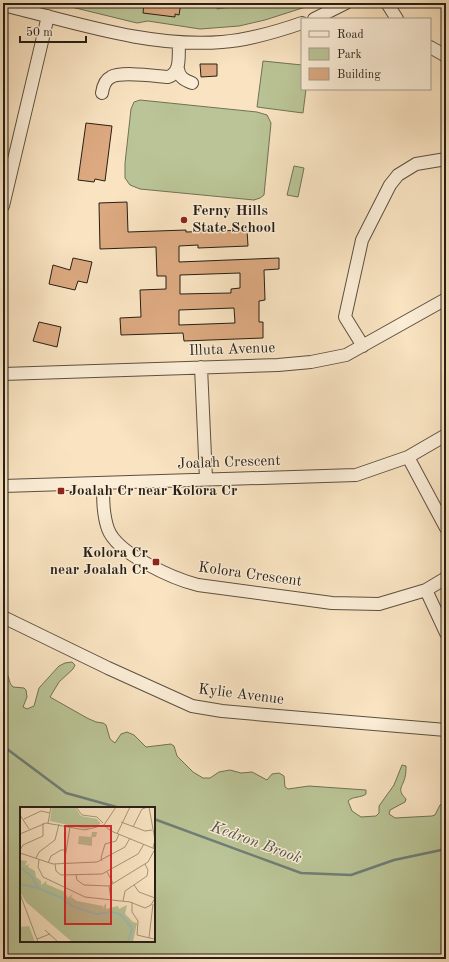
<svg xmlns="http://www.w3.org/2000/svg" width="449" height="962" font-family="'Old Standard TT',serif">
	<rect width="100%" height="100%" fill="#f9e3c1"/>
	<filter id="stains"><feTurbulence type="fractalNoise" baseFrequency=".005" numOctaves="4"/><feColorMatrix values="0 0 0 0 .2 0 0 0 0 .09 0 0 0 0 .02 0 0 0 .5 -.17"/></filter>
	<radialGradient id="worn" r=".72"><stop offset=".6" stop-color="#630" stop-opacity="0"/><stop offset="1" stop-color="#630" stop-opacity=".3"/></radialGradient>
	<!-- green -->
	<path fill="#bac496" stroke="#707256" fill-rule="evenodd" d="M55 3H318L265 20 239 26 200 29 148 21 137 23Z
		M263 61 302 65V89H306L303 113 257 107Z
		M140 100 257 112 267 115 271 123 264 195 260 198 254 200 140 189 130 185 125 178V163L131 109 134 102Z
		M294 166 304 168 298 197 287 195Z
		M72 662 75 665 73 669 59 682 50 697 87 718 96 722 103 723 106 725 110 739 115 743 121 734 127 732 134 735 146 747 171 744 174 746 177 756 193 772 203 778H210L219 772 230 770 241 773 252 772 267 780 272 774 279 773 284 776 285 787 288 789 309 786 366 790V794C361 798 353 796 348 801L352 811 361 817 376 816 379 813V806L394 785 402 765 406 766C406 769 406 774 405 777 403 787 396 789 406 799L405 802 390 810 389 814 395 818 432 816 435 815 440 805 446 800V959H3V669C11 676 7 681 13 687L24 688 26 690 27 697 23 707 27 709 34 706 39 688 59 666 65 663ZM21 808H154V941H21Z"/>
	<!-- water -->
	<path fill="#9fbdb9" stroke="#6f7e77" d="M216 3H256L217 9Z"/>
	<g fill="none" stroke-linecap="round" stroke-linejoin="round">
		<!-- stream -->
		<path stroke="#6f7e77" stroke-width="2.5" d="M3 746 66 793 120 808
			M154 819 301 873 351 875 394 860 446 849"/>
	</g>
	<!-- building -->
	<path fill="#dca980" stroke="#271f15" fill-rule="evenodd" d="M144 3H181L179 15 175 14V17L143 13Z
		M200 64H217V76L201 77Z
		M86 123 112 126 105 181 95 179 94 182 78 180Z
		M127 202 128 232 186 230V232L247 230 248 246 198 248V245L179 246V262L279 258V269L264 270 265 300 259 301V322H263V338L184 341 183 333 121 335 120 318 141 317 140 290 166 289V276H157L156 247 100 249 99 203ZM240 273V288L231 289V293L180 294V275ZM234 308 235 323 179 325V310Z
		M73 258 92 262 87 283 78 281 75 290 49 284 53 265 70 270Z
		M39 322 61 327 57 347 33 341Z"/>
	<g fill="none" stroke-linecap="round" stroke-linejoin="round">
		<!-- minor casing -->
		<g stroke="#5c5040" stroke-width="14">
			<path id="minor" d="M387 3 397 19
				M3 5C74 22 149 48 222 42 249 40 276 32 302 23
				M314 19 346 3
				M430 47 446 56
				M178 69C179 77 184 80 192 83
				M102 93C103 86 105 80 111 77 121 71 155 76 168 77 182 73 178 54 179 42
				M3 206 48 16
				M363 346 345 317 362 240 390 185 398 175 416 164 446 159
				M201 367 206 479
				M3 374 278 365 311 362 346 355 446 299
				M408 457 446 528
				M103 483C103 499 103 515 108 529 117 554 174 579 198 585L332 603 379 604 426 590 446 578
				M3 486 356 475 408 457 446 435
				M426 590 446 633
				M3 617 108 668 192 706 222 711 266 715 446 730"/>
		</g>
		<!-- minor -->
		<use href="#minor" stroke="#fbedd7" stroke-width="12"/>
	</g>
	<!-- markers -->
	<g fill="#8f2418" stroke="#fbedd7" stroke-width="1.5">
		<circle cx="184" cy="220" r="4"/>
		<rect x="57" y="487" width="8" height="8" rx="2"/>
		<rect x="152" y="558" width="8" height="8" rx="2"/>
	</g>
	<g text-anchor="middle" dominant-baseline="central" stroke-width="3" stroke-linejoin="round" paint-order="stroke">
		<!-- poi labels -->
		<g font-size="15" font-weight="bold" fill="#271f15" stroke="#fbedd7" text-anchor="start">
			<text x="192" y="211">Ferny Hills<tspan x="192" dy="17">State School</tspan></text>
			<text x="69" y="491">Joalah Cr near Kolora Cr</text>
			<text x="148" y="553" text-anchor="end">Kolora Cr<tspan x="148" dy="17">near Joalah Cr</tspan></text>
		</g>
		<!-- street labels -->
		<g font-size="15" fill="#271f15" stroke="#fbedd7">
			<text transform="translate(232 350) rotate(-2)">Illuta Avenue</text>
			<text transform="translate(229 463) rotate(-2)">Joalah Crescent</text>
			<text transform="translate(250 575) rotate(8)">Kolora Crescent</text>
			<text transform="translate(241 695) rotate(7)">Kylie Avenue</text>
		</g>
		<!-- water labels -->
		<g font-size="16" font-style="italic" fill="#51564e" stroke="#fbedd7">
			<text transform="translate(256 843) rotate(20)">Kedron Brook</text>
		</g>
	</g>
	<!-- overview -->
	<g transform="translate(20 807)">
		<rect width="135" height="135" fill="#f9e3c1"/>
		<path d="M32 0H55L61 9 77 12 81 17 66 22 30 14ZM72 25H77L76 30H72V39L58 37 59 29 71 30ZM0 53 7 54 5 59 9 57 8 60 15 64 16 70 21 74V78L27 74 26 77 45 85 48 91 53 86 51 90 57 94 83 99 82 102 86 96V102L98 99 99 102 107 98 105 107 113 115 117 116 113 135H52L6 95 0 85ZM9 119 15 135H0V120Z" fill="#bac496"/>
		<path fill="none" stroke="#9fbdb9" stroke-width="2" d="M0 60 12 70 18 80M0 77 18 81 42 91 52 99 76 107 92 105 100 107 112 121 108 135"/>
		<path fill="none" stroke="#a5957c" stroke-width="1" d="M56 0 62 8 77 10 83 16M129 0 135 33 133 41M0 8 9 22M4 12 21 4 30 6M101 15 125 24 132 23M28 16 31 0M84 18 91 24 135 42M84 18 96 0M113 20 122 2 128 0M0 27 26 16 65 23 84 18M97 27 110 0M0 43 3 38 23 29V16M0 46 33 57 77 55 105 40 110 31M16 51 19 45 35 33 39 17M19 53 18 60 23 70 65 90 110 95 125 101 131 98 135 91M82 54 81 51 85 37 96 34 99 27M28 56 31 49 41 43H45M35 57 36 64 41 68 82 67 118 47 124 37M44 57 50 20M87 65 93 76M56 68 57 73 64 78 89 79 128 55 135 42M114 78 119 85 135 91M89 79 91 93M0 87 18 135M103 94 105 84 127 69 128 63 125 57M112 95V105L118 114 117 128 134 132M25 123 38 135M129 131 133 97M17 132 30 127"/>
		<path fill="#d62828" fill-opacity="0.15" stroke="#d62828" stroke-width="2" d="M45 19H91V117H45Z"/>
		<rect width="135" height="135" fill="none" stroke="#271f15" stroke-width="2"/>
	</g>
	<!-- margin -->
	<rect width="449" height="962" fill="none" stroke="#f9e3c1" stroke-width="16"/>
	<rect x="4" y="4" width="441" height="954" fill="none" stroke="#271f15" stroke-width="2"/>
	<rect x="8" y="8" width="433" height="946" fill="none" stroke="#271f15"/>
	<!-- legend -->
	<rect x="301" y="18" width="130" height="72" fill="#fbedd7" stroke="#a69b89"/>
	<rect x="309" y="31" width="20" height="6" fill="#fbedd7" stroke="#a69b89"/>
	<text x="337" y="38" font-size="12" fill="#271f15">Road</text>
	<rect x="309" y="48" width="20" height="12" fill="#bac496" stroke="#a69b89"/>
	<text x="337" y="58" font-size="12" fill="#271f15">Park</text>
	<rect x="309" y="68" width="20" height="12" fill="#dca980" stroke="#a69b89"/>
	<text x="337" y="78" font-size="12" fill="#271f15">Building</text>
	<!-- scale -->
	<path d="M20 36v6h66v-6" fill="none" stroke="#271f15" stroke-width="2"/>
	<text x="26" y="36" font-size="12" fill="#271f15" stroke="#fbedd7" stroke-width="3" paint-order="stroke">50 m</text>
	<rect width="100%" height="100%" filter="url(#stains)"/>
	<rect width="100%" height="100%" fill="url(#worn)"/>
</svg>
